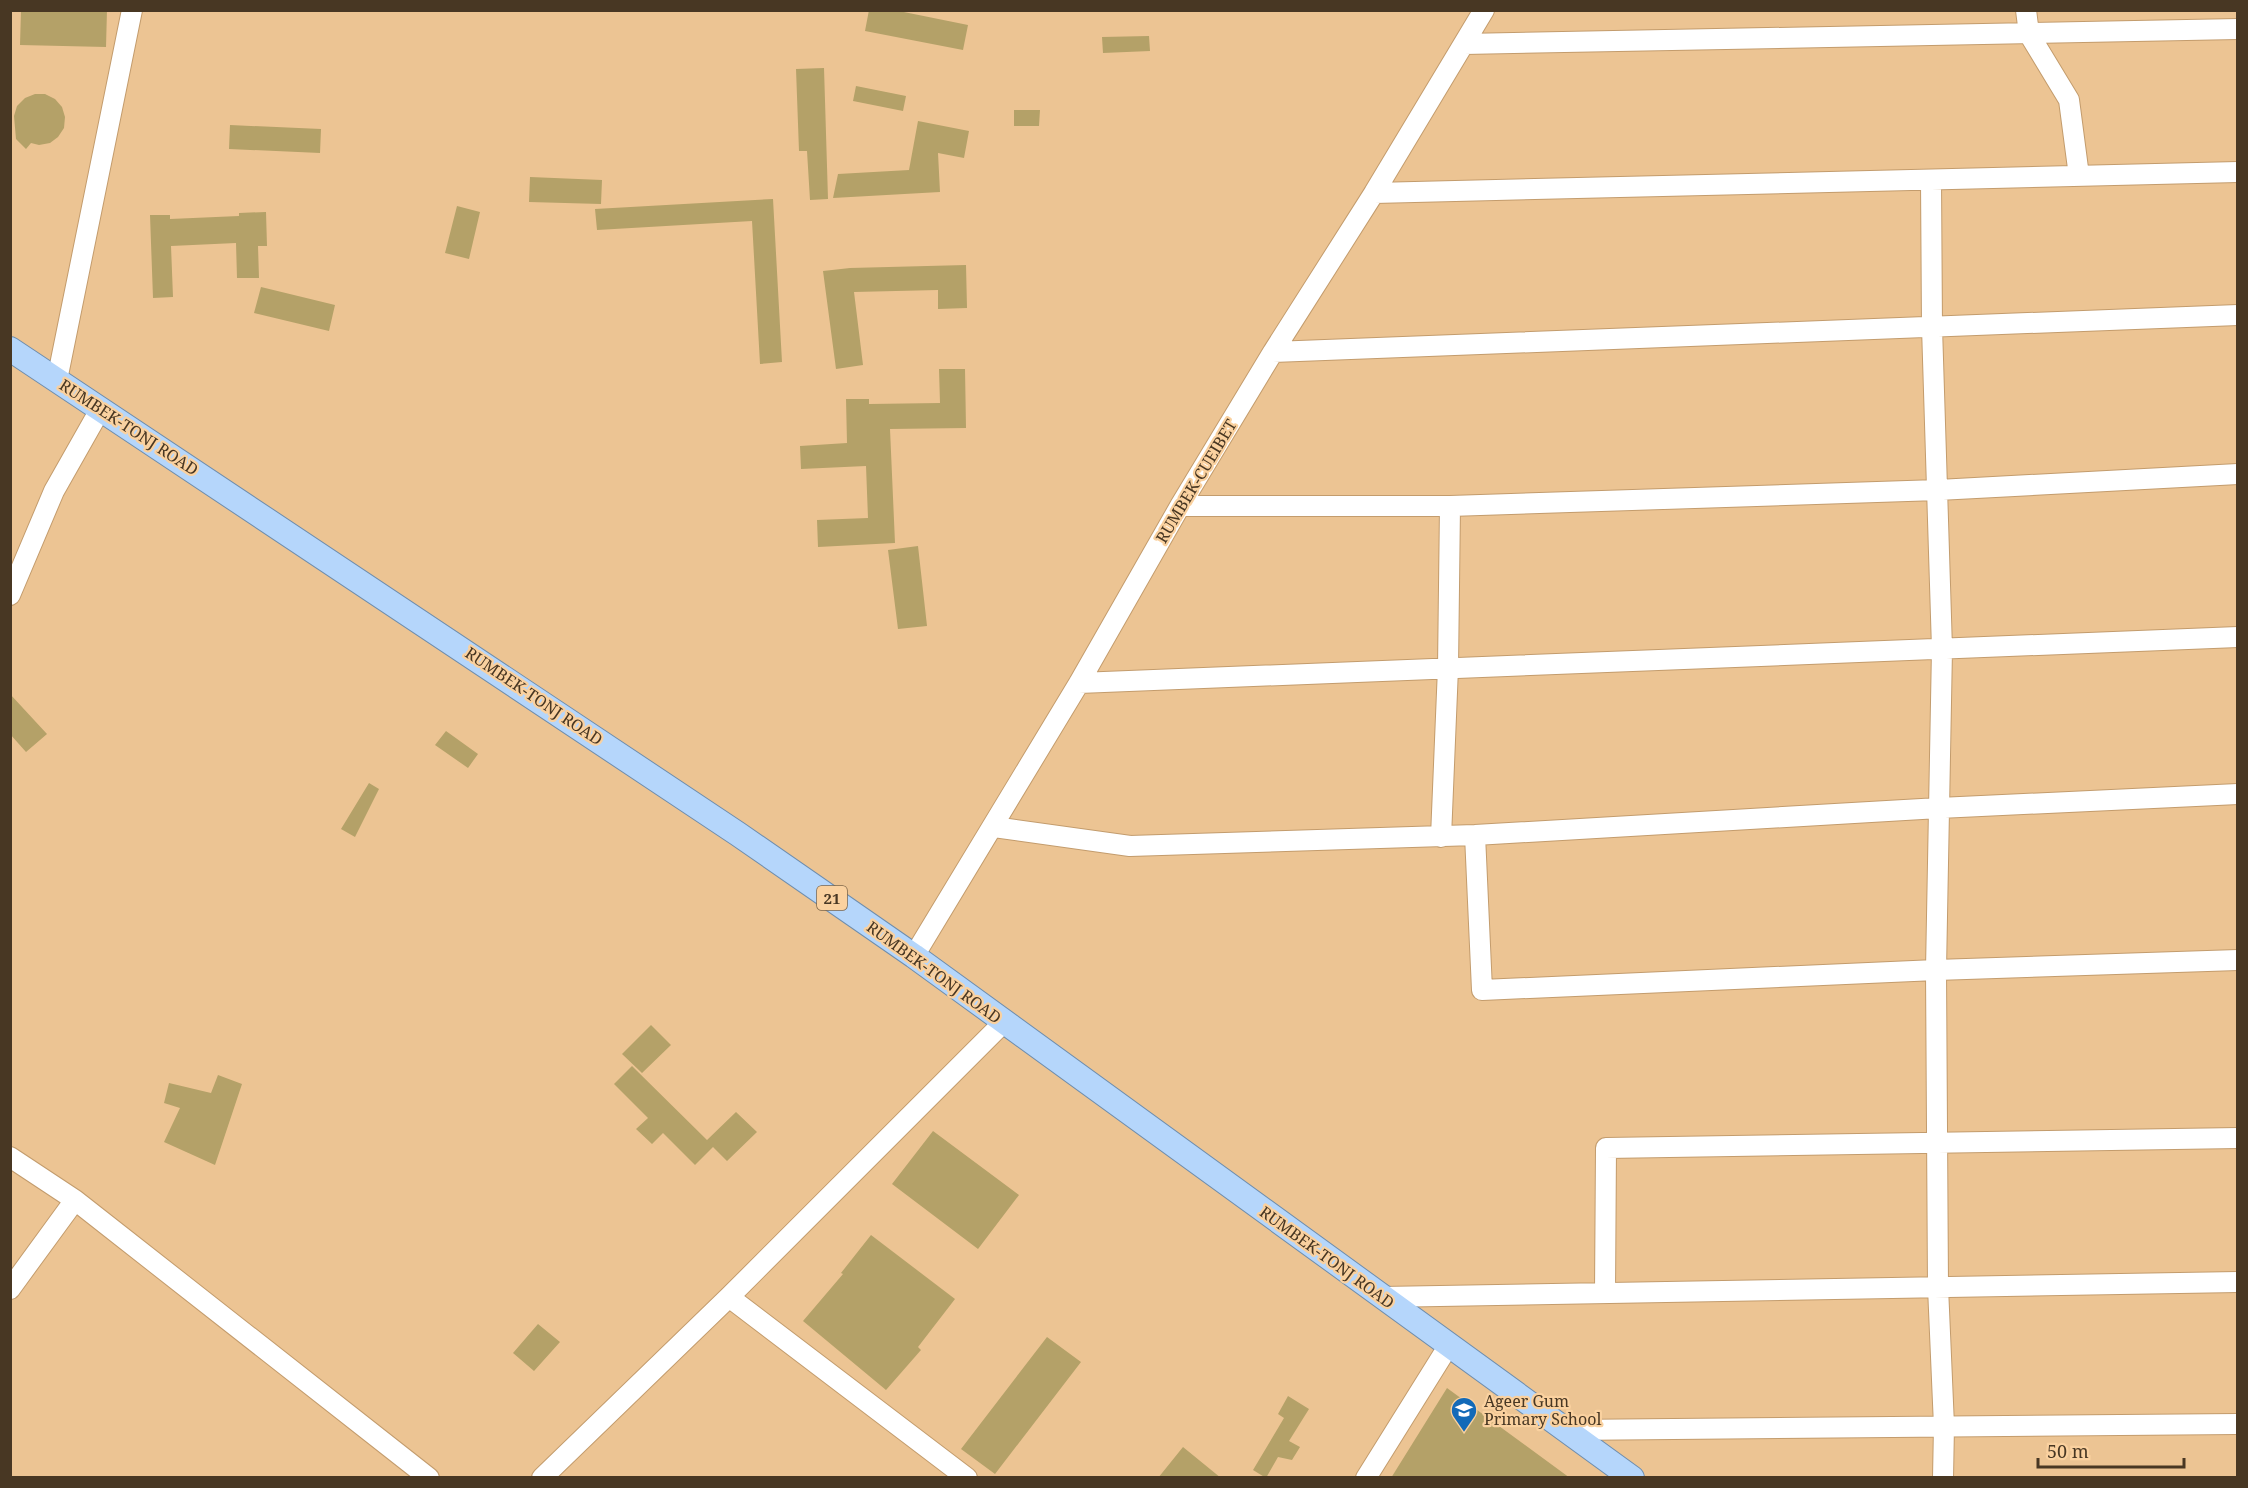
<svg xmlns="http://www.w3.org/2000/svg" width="2248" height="1488" font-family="'Noto Serif',serif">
	<rect width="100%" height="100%" fill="#ecc493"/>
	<!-- building -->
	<path fill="#b4a168" d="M21 10H107L106 47 20 45Z
		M869 10H894L968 25 963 50 865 31Z
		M1149 36 1150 51 1103 53 1102 37Z
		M824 68 828 199 810 200 807 151H799L796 69Z
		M856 86 906 96 903 111 853 101Z
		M35 94H45L55 99 62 107 65 117 64 128 58 137 50 143 39 145 31 143 26 149 16 139 14 116 17 106 25 98Z
		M1014 110H1040L1039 126H1014Z
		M918 121 969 131 964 158 938 153 940 192 833 198 838 174 909 170Z
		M230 125 321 129 320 153 229 149Z
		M530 177 602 180 601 204 529 202Z
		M773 199 782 362 760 364 752 221 597 230 595 209Z
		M457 206 480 212 469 259 445 253Z
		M266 212 267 246H258L259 278H237L236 243 171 246 173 297 153 298 150 215H170V219L239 216V213Z
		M966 265 967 308 938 309V290L854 292 863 365 836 369 823 271 850 268Z
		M261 287 335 305 329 331 254 313Z
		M939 369H965L966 428 890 429 895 543 818 547 817 520 868 518 866 466 801 469 800 446 847 443 846 399H869V404L940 403Z
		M918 546 927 626 898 629 888 550Z
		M10 694 47 734 26 752 10 734Z
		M446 731 478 754 468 768 435 745Z
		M369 783 379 789 355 837 341 829Z
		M651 1025 671 1045 642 1073 622 1054Z
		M632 1066 707 1140 736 1112 757 1132 727 1161 713 1147 695 1165 663 1133 652 1144 636 1129 648 1118 614 1084Z
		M218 1075 242 1084 215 1165 164 1142 180 1108 164 1103 169 1083 211 1093Z
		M933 1131 1019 1195 978 1249 892 1184Z
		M871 1235 955 1299 918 1347 921 1350 886 1390 803 1321 843 1274 841 1273Z
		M538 1324 560 1342 534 1371 513 1353Z
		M1047 1337 1081 1362 995 1474 961 1449Z
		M1447 1388 1570 1478H1391Z
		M1288 1396 1309 1409 1289 1441 1300 1447 1292 1460 1278 1457 1266 1478 1253 1470 1284 1418 1278 1414Z
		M1183 1447 1221 1478H1158Z"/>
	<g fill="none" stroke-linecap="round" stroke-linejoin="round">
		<!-- minor casing -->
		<g stroke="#c39c6d" stroke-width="22">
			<path id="minor" d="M2026 10 2029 34 2069 100 2079 176
				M1464 44 2238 29
				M1931 180 1932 327 1942 649 1936 970 1938 1287 1944 1426 1943 1478
				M1374 193 2238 172
				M1273 352 2238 315
				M57 380 132 10
				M1180 506H1450L1938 490 2238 474
				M10 595 54 491 101 408
				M1079 683 2238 637
				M994 827 1130 846 1475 835 1939 808 2238 794
				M1475 835 1482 990 1936 970 2238 960
				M1441 837 1448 668 1450 506
				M914 956 1079 683 1180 506 1273 352 1374 193 1484 10
				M10 1157 75 1200 429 1478
				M10 1289 75 1200
				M1605 1293 1606 1148 2238 1138
				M729 1297 967 1478
				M1382 1297 2238 1282
				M1567 1430 2238 1424
				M542 1478 729 1297 1004 1022
				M1366 1478 1449 1345"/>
		</g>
		<!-- major casing -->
		<g stroke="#6e8dad" stroke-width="26">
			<path id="major" d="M10 349 738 834 914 956 1632 1478"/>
		</g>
		<!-- minor -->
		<use href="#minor" stroke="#fff" stroke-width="20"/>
		<!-- major -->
		<use href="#major" stroke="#b5d6fb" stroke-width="24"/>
	</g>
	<!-- icons -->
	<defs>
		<g id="school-pin" transform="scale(1.35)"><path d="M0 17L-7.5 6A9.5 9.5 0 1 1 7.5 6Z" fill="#136ab8" stroke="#fad19f"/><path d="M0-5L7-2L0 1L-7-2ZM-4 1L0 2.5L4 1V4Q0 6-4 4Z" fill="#fff"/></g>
	</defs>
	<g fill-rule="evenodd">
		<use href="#school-pin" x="1464" y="1410"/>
	</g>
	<g text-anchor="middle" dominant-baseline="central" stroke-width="4.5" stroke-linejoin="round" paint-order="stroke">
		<!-- shield labels -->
		<rect fill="#fad19f" stroke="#7d6548" stroke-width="1.5" x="817" y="886" width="30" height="24" rx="4.5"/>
		<g font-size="15" font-weight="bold" fill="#483723">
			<text x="832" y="898">21</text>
		</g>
		<!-- street labels -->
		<g font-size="16" fill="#483723" stroke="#fad19f">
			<text transform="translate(129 427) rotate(33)">RUMBEK-TONJ ROAD</text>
			<text transform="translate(1196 481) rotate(-59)">RUMBEK-CUEIBET</text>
			<text transform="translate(534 696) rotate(34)">RUMBEK-TONJ ROAD</text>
			<text transform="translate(934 972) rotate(36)">RUMBEK-TONJ ROAD</text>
			<text transform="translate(1327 1257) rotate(36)">RUMBEK-TONJ ROAD</text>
		</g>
		<!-- poi labels -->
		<g font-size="16" fill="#483723" stroke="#fad19f" text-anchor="start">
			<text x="1484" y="1401">Ageer Gum<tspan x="1484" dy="18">Primary School</tspan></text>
		</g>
	</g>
	<!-- border -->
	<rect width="2248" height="1488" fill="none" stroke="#483723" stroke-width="24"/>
	<!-- scale -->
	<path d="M2038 1458v9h146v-9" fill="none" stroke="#483723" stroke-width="3"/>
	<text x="2047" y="1458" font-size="18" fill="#483723" stroke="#fad19f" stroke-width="4.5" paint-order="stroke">50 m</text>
</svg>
